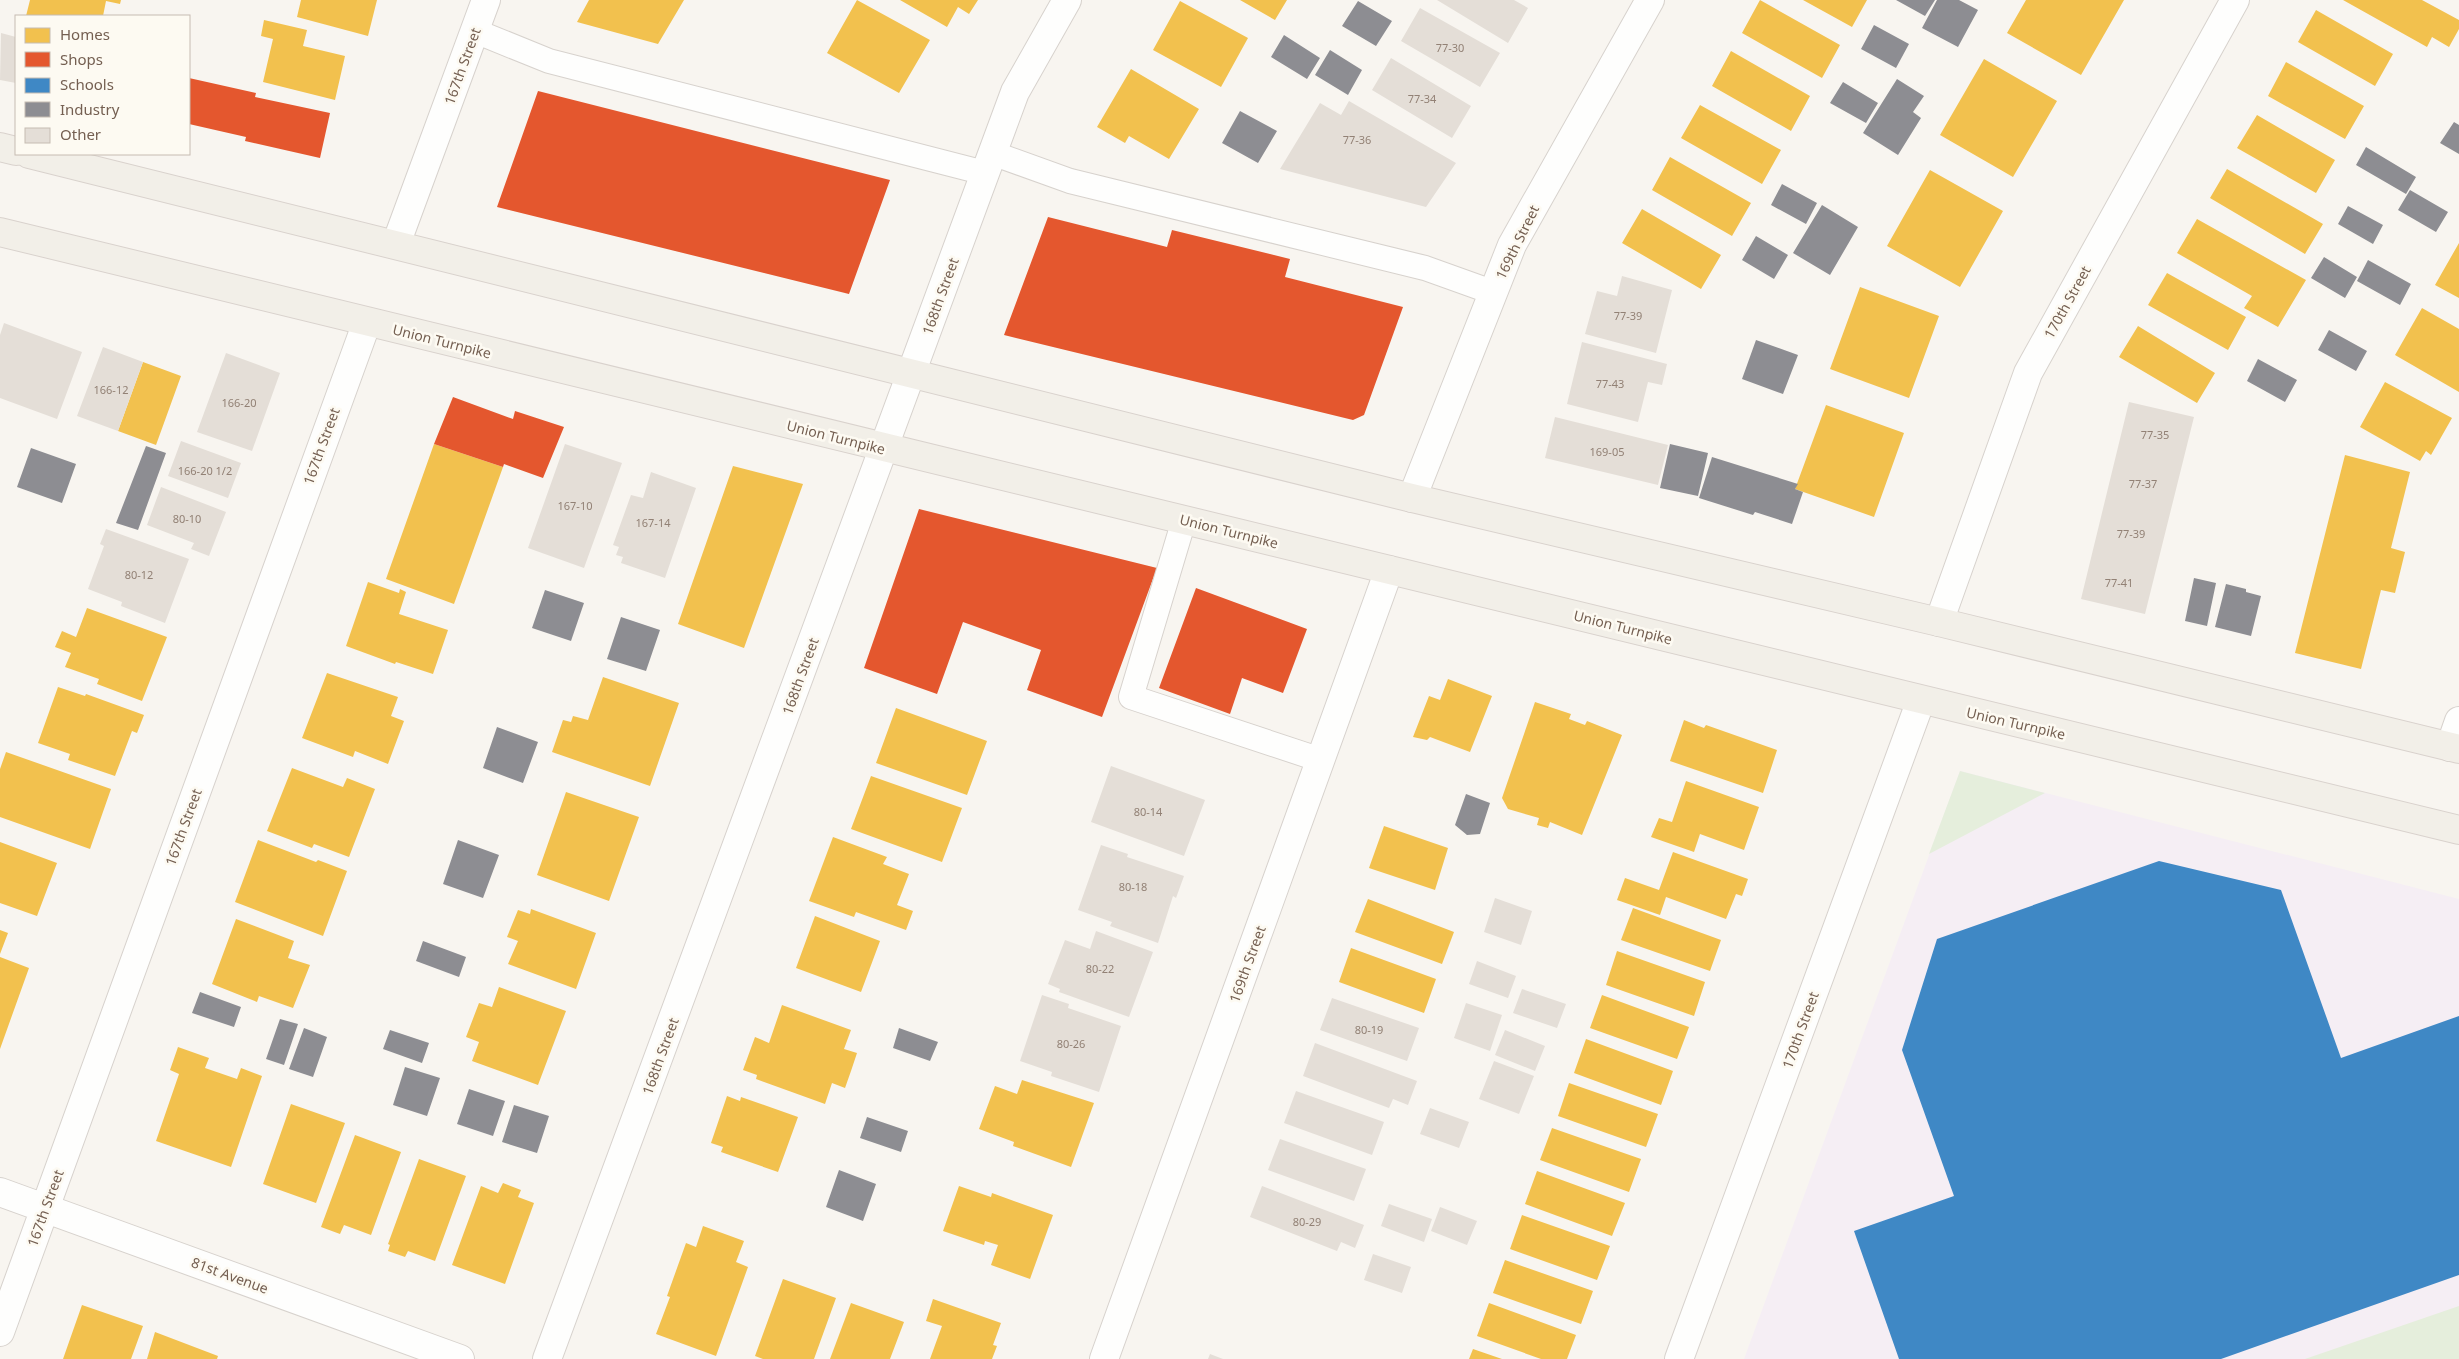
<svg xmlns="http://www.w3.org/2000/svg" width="2459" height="1359" font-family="'Noto Sans',sans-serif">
	<rect width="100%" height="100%" fill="#f8f5f0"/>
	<!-- education -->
	<path fill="#f5eef4" d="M1960 771 2459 899V1359H1744Z"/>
	<!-- green -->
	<path fill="#e5eedc" d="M1960 771 2045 793 1929 854Z
		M2459 1306V1359H2305Z"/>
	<!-- homes -->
	<path fill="#f2c14e" d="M30 0H121L120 4 106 1 103 16H26Z
		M301 0H377L368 36 297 17Z
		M589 0H684L658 44 577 22Z
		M857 0 930 40 899 93 827 53Z
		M900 0H978L969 14 958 7 947 27Z
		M1240 0H1287L1275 20Z
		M1760 0 1840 45 1822 78 1742 33Z
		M1803 0H1867L1852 27Z
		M2026 0H2124L2081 75 2007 33Z
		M2343 0H2422L2459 20V29L2449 47 2432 37 2427 47Z
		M1180 1 1248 38 1221 87 1153 50Z
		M2316 10 2393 54 2375 86 2298 42Z
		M264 20 307 30 303 46 345 56 335 100 263 82 273 39 261 36Z
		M1731 51 1810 96 1791 131 1712 86Z
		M1984 59 2057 101 2013 177 1940 135Z
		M2286 62 2364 106 2345 139 2268 96Z
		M1131 69 1199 109 1169 159 1129 136 1125 143 1097 127Z
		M1700 105 1781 150 1762 184 1681 138Z
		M2257 115 2335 160 2316 193 2237 148Z
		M1670 157 1751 203 1732 236 1652 190Z
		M2227 169 2323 224 2305 254 2210 198Z
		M1930 170 2003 211 1960 287 1887 246Z
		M1642 209 1721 255 1701 289 1622 243Z
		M2197 219 2306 280 2278 327 2244 308 2252 296 2177 253Z
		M2459 243V298L2435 285Z
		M2167 273 2246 317 2228 350 2148 305Z
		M1860 287 1939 316 1909 398 1830 369Z
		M2422 308 2459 329V392L2395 355Z
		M2138 326 2215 373 2197 403 2119 357Z
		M143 362 181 376 156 445 118 431Z
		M2385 382 2452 418 2431 455 2426 451 2420 461 2360 427Z
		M1826 405 1904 433 1874 517 1795 489Z
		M434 444 503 467 454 604 386 579Z
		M2345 455 2410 472 2391 548 2405 552 2395 593 2381 590 2361 669 2295 653Z
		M733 466 803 484 744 648 678 624Z
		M368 582 399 593 400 589 406 592 399 614 448 630 433 674 396 662 395 664 346 646Z
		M87 608 167 637 142 701 97 684 99 679 65 667 71 653 55 647 62 631 76 637Z
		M327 673 398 697 391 716 404 721 388 764 355 751 353 757 302 738Z
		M603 677 679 703 650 786 552 752 563 720 571 722 573 716 588 720Z
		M1448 679 1492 696 1470 752 1430 737 1427 740 1413 737 1429 696 1440 700Z
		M58 687 85 696 86 694 144 715 137 733 132 731 115 776 68 760 70 754 38 743Z
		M1535 702 1571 714 1569 719 1585 725 1587 721 1622 735 1582 835 1550 822 1548 828 1537 825 1539 818 1508 809 1502 798Z
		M896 708 987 741 967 795 876 763Z
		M1684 720 1704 728 1706 725 1777 750 1763 793 1670 761Z
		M6 752 111 789 90 849 0 817V769Z
		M292 768 343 787 347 778 375 789 349 857 314 844 312 848 267 831Z
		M871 776 962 808 942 862 851 829Z
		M1686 781 1759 807 1744 850 1700 834 1694 852 1651 837 1659 818 1672 822Z
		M566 792 639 817 609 901 537 875Z
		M1384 826 1448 848 1435 890 1369 868Z
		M833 837 887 857 883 864 909 874 897 905 913 911 906 930 856 912 854 917 809 901Z
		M258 840 316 862 318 860 347 871 323 936 235 902Z
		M0 842 57 863 37 916 0 903Z
		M1673 852 1748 879 1742 896 1736 894 1726 919 1666 897 1660 915 1617 900 1625 878 1659 890Z
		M1368 899 1454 932 1442 964 1355 932Z
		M1633 908 1721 940 1710 971 1621 940Z
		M531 909 596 933 576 989 508 964 518 941 507 937 518 910 530 914Z
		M815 916 880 941 861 992 796 968Z
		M236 919 294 941 288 958 310 965 293 1008 259 996 257 1002 212 984Z
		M0 930 8 933 0 954Z
		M1351 948 1436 979 1424 1013 1339 982Z
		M1617 951 1705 982 1694 1016 1606 985Z
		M0 957 29 968 0 1049Z
		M499 987 566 1011 538 1085 472 1061 479 1042 466 1037 479 1003 492 1007Z
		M1602 995 1689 1027 1677 1059 1590 1028Z
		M782 1005 851 1030 844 1049 857 1053 851 1071 845 1088 832 1083 825 1104 756 1079 757 1075 743 1070 755 1037 769 1043Z
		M1586 1039 1673 1071 1661 1105 1574 1073Z
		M178 1047 209 1058 205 1068 237 1079 241 1068 262 1076 231 1167 156 1141 179 1074 170 1070Z
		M1022 1080 1094 1103 1071 1167 1013 1146 1014 1142 979 1129 995 1086 1017 1094Z
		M1569 1083 1658 1114 1646 1147 1558 1116Z
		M727 1096 740 1101 741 1097 798 1117 778 1172 721 1152 723 1147 711 1143Z
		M291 1104 345 1123 316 1203 263 1184Z
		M1552 1128 1641 1159 1629 1192 1540 1160Z
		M355 1135 401 1152 371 1235 344 1225 340 1234 321 1227Z
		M419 1159 466 1176 435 1261 408 1251 405 1257 388 1251 390 1245 388 1244Z
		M1537 1171 1625 1203 1612 1236 1525 1204Z
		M503 1183 521 1190 518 1197 534 1203 505 1284 452 1265 481 1186 498 1193Z
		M959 1186 991 1197 992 1193 1053 1215 1030 1279 991 1265 998 1245 985 1241 984 1245 943 1231Z
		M1522 1215 1610 1246 1597 1280 1510 1249Z
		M703 1226 744 1241 736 1262 748 1267 716 1356 656 1334 670 1297 667 1296 686 1243 696 1247Z
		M1505 1260 1593 1291 1581 1324 1493 1293Z
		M783 1279 836 1298 814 1359H763L755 1356Z
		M933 1299 1001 1323 993 1345 997 1346 992 1359H930L942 1326 926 1321Z
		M851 1303 904 1322 890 1359H830Z
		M1489 1303 1576 1335 1567 1359H1541L1477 1336Z
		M82 1305 143 1326 131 1359H63Z
		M155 1332 218 1356 217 1359H147Z
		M1473 1349 1502 1359H1469Z"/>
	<!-- shops -->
	<path fill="#e4572e" d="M189 78 256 93 255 97 330 113 320 158 245 141 246 137 189 124Z
		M538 91 890 180 849 294 497 207Z
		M1048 217 1167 247 1172 230 1290 259 1285 277 1403 307 1364 415 1353 420 1004 335Z
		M453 397 513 419 515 411 564 427 543 478 504 464 503 467 434 444Z
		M919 509 1157 568 1102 717 1027 690 1041 650 963 622 937 694 864 668Z
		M1196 588 1307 629 1283 693 1242 678 1230 714 1159 688Z"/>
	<!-- schools -->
	<path fill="#3f88c5" d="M2159 861 2281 890 2341 1058 2459 1016V1275L2221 1359H1899L1854 1231 1954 1196 1902 1050 1937 939Z"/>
	<!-- industry -->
	<path fill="#8d8d92" d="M1896 0H1935L1925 16Z
		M1937 0H1959L1978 10 1958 47 1922 28Z
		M1358 1 1392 21 1376 46 1342 26Z
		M1874 25 1909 44 1896 68 1861 49Z
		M1284 35 1320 58 1307 79 1271 57Z
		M1330 50 1362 70 1348 95 1315 75Z
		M1897 79 1924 96 1913 112 1921 118 1898 155 1863 133Z
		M1843 82 1878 103 1866 123 1830 103Z
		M1240 111 1277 131 1258 163 1222 143Z
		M2454 122 2459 125V154L2440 143Z
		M2366 147 2416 177 2406 194 2356 165Z
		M1782 184 1817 203 1806 224 1771 205Z
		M2410 190 2448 212 2436 232 2398 210Z
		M1822 205 1858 227 1830 275 1793 253Z
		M2348 206 2383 225 2373 244 2338 224Z
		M1756 236 1788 255 1774 279 1742 260Z
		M2324 257 2357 277 2345 298 2311 278Z
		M2368 260 2411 284 2400 305 2357 281Z
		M2329 330 2367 351 2356 371 2318 350Z
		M1756 340 1798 355 1783 394 1742 379Z
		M2258 359 2297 380 2285 402 2247 381Z
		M1670 444 1708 453 1698 496 1660 488Z
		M146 446 166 453 138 530 116 523Z
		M31 448 76 464 62 503 17 487Z
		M1712 457 1798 484 1795 489 1803 492 1792 524 1755 512 1753 515 1699 498Z
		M2194 578 2216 583 2207 626 2185 621Z
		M2226 584 2246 589V592L2261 596 2251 636 2215 627Z
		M545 590 584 603 571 641 532 628Z
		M621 617 660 630 646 671 607 659Z
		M497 727 538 742 523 783 483 768Z
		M1466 794 1490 803 1480 834 1467 835 1455 825Z
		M458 840 499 855 483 898 443 884Z
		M423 941 466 957 459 977 416 961Z
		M200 992 241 1007 234 1027 192 1013Z
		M280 1019 298 1024 284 1065 266 1059Z
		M304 1028 327 1037 313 1077 289 1069Z
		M899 1028 938 1042 930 1061 893 1048Z
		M390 1030 429 1043 422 1063 383 1049Z
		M405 1067 440 1078 427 1116 393 1105Z
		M469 1089 505 1101 493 1136 457 1124Z
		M514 1105 549 1116 537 1153 502 1142Z
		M867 1117 908 1131 901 1152 860 1138Z
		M839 1170 876 1184 863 1221 826 1207Z"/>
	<!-- building -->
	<path fill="#e4ded7" d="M1437 0H1514L1528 8 1508 43Z
		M1420 8 1500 53 1480 87 1401 41Z
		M1 33 16 37V83L0 80Z
		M1391 58 1471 106 1452 138 1372 90Z
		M1349 101 1456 163 1426 207 1280 169 1320 103 1341 115Z
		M1622 276 1672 290 1656 353 1585 334 1597 291 1617 296Z
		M4 323 82 352 57 419 0 398V335Z
		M1582 342 1667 364 1662 385 1648 382 1638 422 1567 404Z
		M103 347 143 362 118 431 77 416Z
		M226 353 280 373 252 451 197 432Z
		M2129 402 2194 417 2145 614 2081 599Z
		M1555 417 1668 445 1658 485 1545 458Z
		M181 441 241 463 228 498 168 476Z
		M565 444 622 463 584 568 528 548Z
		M651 472 696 488 665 578 621 563 623 557 616 555 619 547 613 545 631 495 643 498Z
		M161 487 226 512 209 556 191 549 194 543 147 525Z
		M106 529 189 559 165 623 121 606 122 602 88 589 104 546 100 544Z
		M1111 766 1205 800 1184 856 1091 822Z
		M1101 845 1128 854 1127 857 1184 876 1176 898 1173 896 1158 943 1110 926 1112 922 1078 910Z
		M1495 898 1532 911 1521 945 1484 932Z
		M1096 931 1153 952 1129 1017 1059 992 1060 989 1048 984 1065 940 1090 949Z
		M1477 961 1516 976 1508 998 1469 984Z
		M1522 989 1566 1004 1557 1028 1513 1013Z
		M1042 995 1069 1004 1068 1008 1121 1026 1099 1092 1051 1076 1052 1072 1020 1061Z
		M1332 998 1419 1028 1407 1061 1320 1030Z
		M1466 1003 1502 1015 1490 1051 1454 1038Z
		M1505 1030 1545 1046 1535 1071 1495 1055Z
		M1315 1043 1417 1081 1408 1105 1393 1099 1389 1108 1303 1076Z
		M1494 1061 1534 1076 1519 1114 1479 1099Z
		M1296 1091 1384 1122 1372 1155 1284 1123Z
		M1430 1108 1469 1122 1459 1148 1420 1134Z
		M1280 1139 1366 1169 1354 1201 1268 1170Z
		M1262 1186 1364 1225 1355 1248 1341 1242 1337 1251 1250 1217Z
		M1389 1204 1432 1219 1424 1242 1381 1226Z
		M1440 1207 1477 1221 1467 1245 1431 1231Z
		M1373 1254 1411 1267 1402 1293 1364 1280Z
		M1210 1354 1223 1359H1208Z"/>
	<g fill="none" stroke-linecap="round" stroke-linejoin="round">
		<!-- lane casing -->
		<g stroke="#d7d2cd" stroke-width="26">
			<path id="lane" d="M475 31 549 61 985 173
				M992 153 1070 181 1425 268 1492 292
				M1184 520 1131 697 1321 760"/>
		</g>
		<!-- street casing -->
		<g stroke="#d7d2cd" stroke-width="30">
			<path id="street" d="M396 244 486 0
				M1412 498 1512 245 1650 0
				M1939 622 2028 373 2235 0
				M2450 747 2459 721
				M0 1192 460 1359
				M0 1332 367 322
				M547 1359 1015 92 1067 0
				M1104 1359 1389 570
				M1679 1359 1921 700"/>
		</g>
		<!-- primary casing -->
		<g stroke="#d9d2cd" stroke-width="30">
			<path id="primary" d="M0 147 16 151
				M29 154 1412 498 1939 622 2459 749
				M0 232 2459 830"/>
		</g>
		<!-- lane -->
		<use href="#lane" stroke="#fefefd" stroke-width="24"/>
		<!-- street -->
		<use href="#street" stroke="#fefefd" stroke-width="28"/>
		<!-- primary -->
		<use href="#primary" stroke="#f2efe8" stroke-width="28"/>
	</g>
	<g text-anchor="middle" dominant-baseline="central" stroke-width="5" stroke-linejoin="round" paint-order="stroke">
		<!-- number labels -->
		<g font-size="11" fill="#928175">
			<text x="1450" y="47">77-30</text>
			<text x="1422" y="98">77-34</text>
			<text x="1357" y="139">77-36</text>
			<text x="1628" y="315">77-39</text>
			<text x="1610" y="383">77-43</text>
			<text x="111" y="389">166-12</text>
			<text x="239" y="402">166-20</text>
			<text x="2155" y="434">77-35</text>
			<text x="1607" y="451">169-05</text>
			<text x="205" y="470">166-20 1/2</text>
			<text x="2143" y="483">77-37</text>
			<text x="575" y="505">167-10</text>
			<text x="187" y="518">80-10</text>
			<text x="653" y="522">167-14</text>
			<text x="2131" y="533">77-39</text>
			<text x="139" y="574">80-12</text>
			<text x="2119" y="582">77-41</text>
			<text x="1148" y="811">80-14</text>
			<text x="1133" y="886">80-18</text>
			<text x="1100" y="968">80-22</text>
			<text x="1369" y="1029">80-19</text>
			<text x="1071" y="1043">80-26</text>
			<text x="1307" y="1221">80-29</text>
		</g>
		<!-- street labels -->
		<g font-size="14" fill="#745f51" stroke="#fdfaf2">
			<text transform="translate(462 66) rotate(-70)">167th Street</text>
			<text transform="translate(1517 242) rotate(-64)">169th Street</text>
			<text transform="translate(940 296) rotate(-70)">168th Street</text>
			<text transform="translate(2067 302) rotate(-61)">170th Street</text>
			<text transform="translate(442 341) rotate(14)">Union Turnpike</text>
			<text transform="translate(836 437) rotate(14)">Union Turnpike</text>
			<text transform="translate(321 446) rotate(-70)">167th Street</text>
			<text transform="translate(1229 531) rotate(14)">Union Turnpike</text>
			<text transform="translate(1623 627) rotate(14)">Union Turnpike</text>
			<text transform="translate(800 676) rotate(-70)">168th Street</text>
			<text transform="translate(2016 723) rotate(13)">Union Turnpike</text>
			<text transform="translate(183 827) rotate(-70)">167th Street</text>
			<text transform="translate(1247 964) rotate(-70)">169th Street</text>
			<text transform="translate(1800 1030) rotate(-70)">170th Street</text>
			<text transform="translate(660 1056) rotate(-70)">168th Street</text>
			<text transform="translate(45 1208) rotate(-70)">167th Street</text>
			<text transform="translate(230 1275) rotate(20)">81st Avenue</text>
		</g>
	</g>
	<!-- legend -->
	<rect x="15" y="15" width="175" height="140" fill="#fdfaf2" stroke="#c6bcb2"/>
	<rect x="25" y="28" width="25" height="15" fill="#f2c14e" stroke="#c6bcb2"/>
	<text x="60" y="40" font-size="15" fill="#745f51">Homes</text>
	<rect x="25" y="52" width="25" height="15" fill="#e4572e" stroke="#c6bcb2"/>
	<text x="60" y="65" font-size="15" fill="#745f51">Shops</text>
	<rect x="25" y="78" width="25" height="15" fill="#3f88c5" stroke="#c6bcb2"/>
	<text x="60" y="90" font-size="15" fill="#745f51">Schools</text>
	<rect x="25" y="102" width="25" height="15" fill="#8d8d92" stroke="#c6bcb2"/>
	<text x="60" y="115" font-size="15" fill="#745f51">Industry</text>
	<rect x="25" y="128" width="25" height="15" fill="#e4ded7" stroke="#c6bcb2"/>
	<text x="60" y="140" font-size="15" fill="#745f51">Other</text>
</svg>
